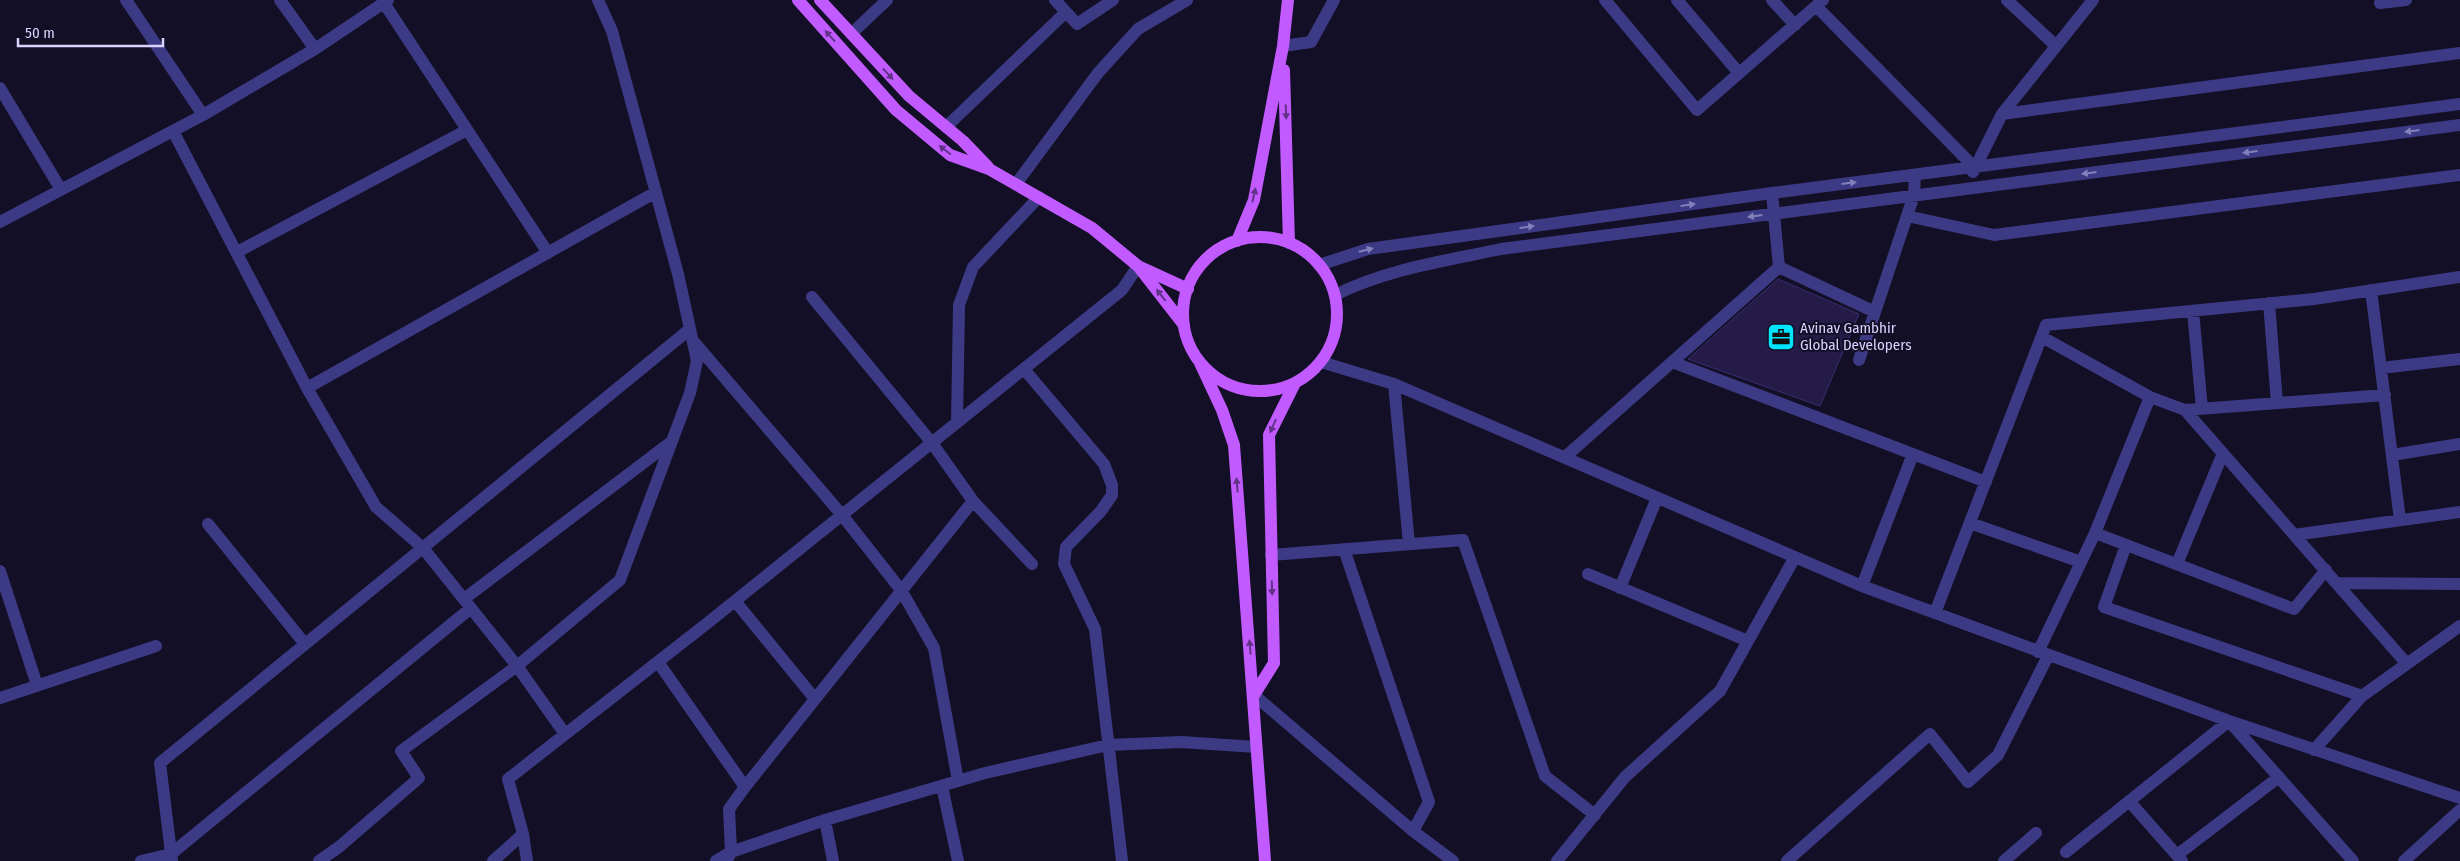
<svg xmlns="http://www.w3.org/2000/svg" width="2460" height="861" font-family="'Fira Sans Condensed',sans-serif">
	<rect width="100%" height="100%" fill="#130f26"/>
	<!-- building -->
	<path fill="#241b47" stroke="#3b2d73" d="M1778 279 1859 314 1820 406 1688 359Z"/>
	<g fill="none" stroke-linecap="round" stroke-linejoin="round">
		<!-- minor -->
		<path stroke="#3d3a85" stroke-width="12" d="M126 0 203 115
			M280 0 315 49
			M1055 0 1077 24 1113 0
			M1605 0 1697 110 1823 0
			M1677 0 1739 73
			M1772 0 1795 25
			M2007 0 2055 45
			M384 3 548 253
			M2380 3 2406 0
			M1816 6 1975 168
			M851 34 887 0
			M1283 46 1311 42 1334 0
			M0 88 60 188
			M2002 114 2460 53
			M946 127 1066 12
			M173 131 307 388 376 507 423 548 517 666 565 734
			M1973 172 2002 114 2093 0
			M1016 184 1098 73 1138 29 1187 0
			M1907 216 1994 235 2460 175
			M0 222 203 115 315 49 388 0
			M237 252 467 130
			M1319 265 1368 249 1772 193 2460 104
			M1779 267 1875 312
			M2371 290 2400 520
			M1335 295C1387 269 1444 261 1501 249L2460 125
			M812 297 932 443 973 501 1032 564
			M2269 303 2277 403
			M2193 311 2202 409
			M2042 337 2150 397 2185 410 2385 395
			M694 342 842 515 901 590 934 648 958 781
			M1859 360 1914 195 1915 175
			M1321 362 1394 384 1862 586 2229 721 2460 798
			M1672 362 1986 482
			M2381 368 2460 359
			M1024 369 1104 464 1112 485V495L1101 511 1066 547 1064 564 1095 629 1122 861
			M1394 384 1409 544
			M307 388 656 192
			M2185 410 2407 664
			M957 423 959 305 973 267 1039 197
			M2392 455 2460 444
			M1565 457 1779 267 1772 193
			M1970 523 2081 562
			M208 524 305 644
			M2095 533 2294 609 2326 570
			M2294 535 2460 512
			M2126 545 2104 607 2362 696
			M1344 549 1429 802 1413 831
			M1271 555 1463 540 1545 776 1595 815
			M2177 564 2223 453
			M0 571 37 685
			M1588 574 1748 641
			M2337 583 2460 584
			M1862 586 1913 454
			M1620 588 1657 498
			M464 599 671 442
			M735 601 815 699
			M1935 613 2046 325 2314 299 2460 277
			M2038 652 2095 533 2150 397
			M658 662 745 787
			M1254 695 1413 831 1453 861
			M0 698 156 646
			M2314 750 2362 696 2460 626
			M942 786 958 861
			M2129 801 2182 861
			M825 820 833 861
			M2066 852 2229 721 2353 861
			M2177 855 2279 777
			M728 858 731 852 729 809 745 787 973 501
			M141 861 171 854 471 608
			M172 861 160 763 690 329
			M319 861 339 847 419 778 401 751 517 666 620 580 690 393 697 361 678 274 612 31 598 0
			M493 861 523 834
			M527 861 523 834 508 779 710 621 1122 290 1138 266
			M716 861 731 852 825 820 985 773 1108 745 1181 742 1256 747
			M1557 861 1625 777 1720 691 1795 557
			M1787 861 1930 734 1968 782 1998 755 2048 656
			M2004 861 2036 833
			M2404 861 2460 810"/>
		<!-- major -->
		<path stroke="#c25bff" stroke-width="12" d="M798 0 896 110 950 155 989 169 1092 228 1138 266 1184 325
			M820 0 909 96 963 141 988 167
			M1284 70 1289 243
			M1183 314a77 77 0 1 1 154 0a77 77 0 1 1-154 0Z
			M1237 241 1254 200 1283 46 1288 0
			M1140 267 1188 289
			M1200 363 1222 410 1234 445 1265 861
			M1254 695 1274 663 1269 435 1295 383"/>
	</g>
	<!-- one-way arrows -->
	<defs><path id="oneway-solid" d="M-6-.8H1V-3.2L6.5 0L1 3.2V.8H-6Z" transform="scale(1.25)"/></defs>
	<g fill="#623188">
		<use href="#oneway-solid" transform="translate(830 36) rotate(-132)"/>
		<use href="#oneway-solid" transform="translate(888 74) rotate(47)"/>
		<use href="#oneway-solid" transform="translate(1286 112) rotate(88)"/>
		<use href="#oneway-solid" transform="translate(945 150) rotate(-143)"/>
		<use href="#oneway-solid" transform="translate(1254 195) rotate(-77)"/>
		<use href="#oneway-solid" transform="translate(1161 295) rotate(-128)"/>
		<use href="#oneway-solid" transform="translate(1273 426) rotate(114)"/>
		<use href="#oneway-solid" transform="translate(1237 485) rotate(-95)"/>
		<use href="#oneway-solid" transform="translate(1272 588) rotate(88)"/>
		<use href="#oneway-solid" transform="translate(1250 647) rotate(-95)"/>
	</g>
	<g fill="#837fbc">
		<use href="#oneway-solid" transform="translate(2412 131) rotate(173)"/>
		<use href="#oneway-solid" transform="translate(2250 152) rotate(173)"/>
		<use href="#oneway-solid" transform="translate(2089 173) rotate(173)"/>
		<use href="#oneway-solid" transform="translate(1849 183) rotate(-7)"/>
		<use href="#oneway-solid" transform="translate(1688 205) rotate(-8)"/>
		<use href="#oneway-solid" transform="translate(1755 216) rotate(173)"/>
		<use href="#oneway-solid" transform="translate(1527 227) rotate(-8)"/>
		<use href="#oneway-solid" transform="translate(1366 250) rotate(-14)"/>
	</g>
	<!-- icons -->
	<defs>
		<g id="office-square" transform="scale(1.4375)"><rect x="-9" y="-9" width="18" height="18" rx="4" fill="#00e5ff" stroke="#130f26"/><path d="M-6-3h4V-5.5h4V-3h4V5H-6ZM-1-4.5V-3h2v-1.5ZM-6 0V1H6V0Z" fill="#111"/></g>
	</defs>
	<g fill-rule="evenodd">
		<use href="#office-square" x="1781" y="337"/>
	</g>
	<g text-anchor="middle" dominant-baseline="central" stroke-width="4" stroke-linejoin="round" paint-order="stroke">
		<!-- poi labels -->
		<g font-size="15" fill="#d9d4ff" stroke="#130f26" text-anchor="start">
			<text x="1800" y="328">Avinav Gambhir<tspan x="1800" dy="17">Global Developers</tspan></text>
		</g>
	</g>
	<!-- scale -->
	<path d="M18 38v8h145v-8" fill="none" stroke="#d9d4ff" stroke-width="2.5"/>
	<text x="25" y="38" font-size="15" fill="#d9d4ff" stroke="#130f26" stroke-width="4" paint-order="stroke">50 m</text>
</svg>
